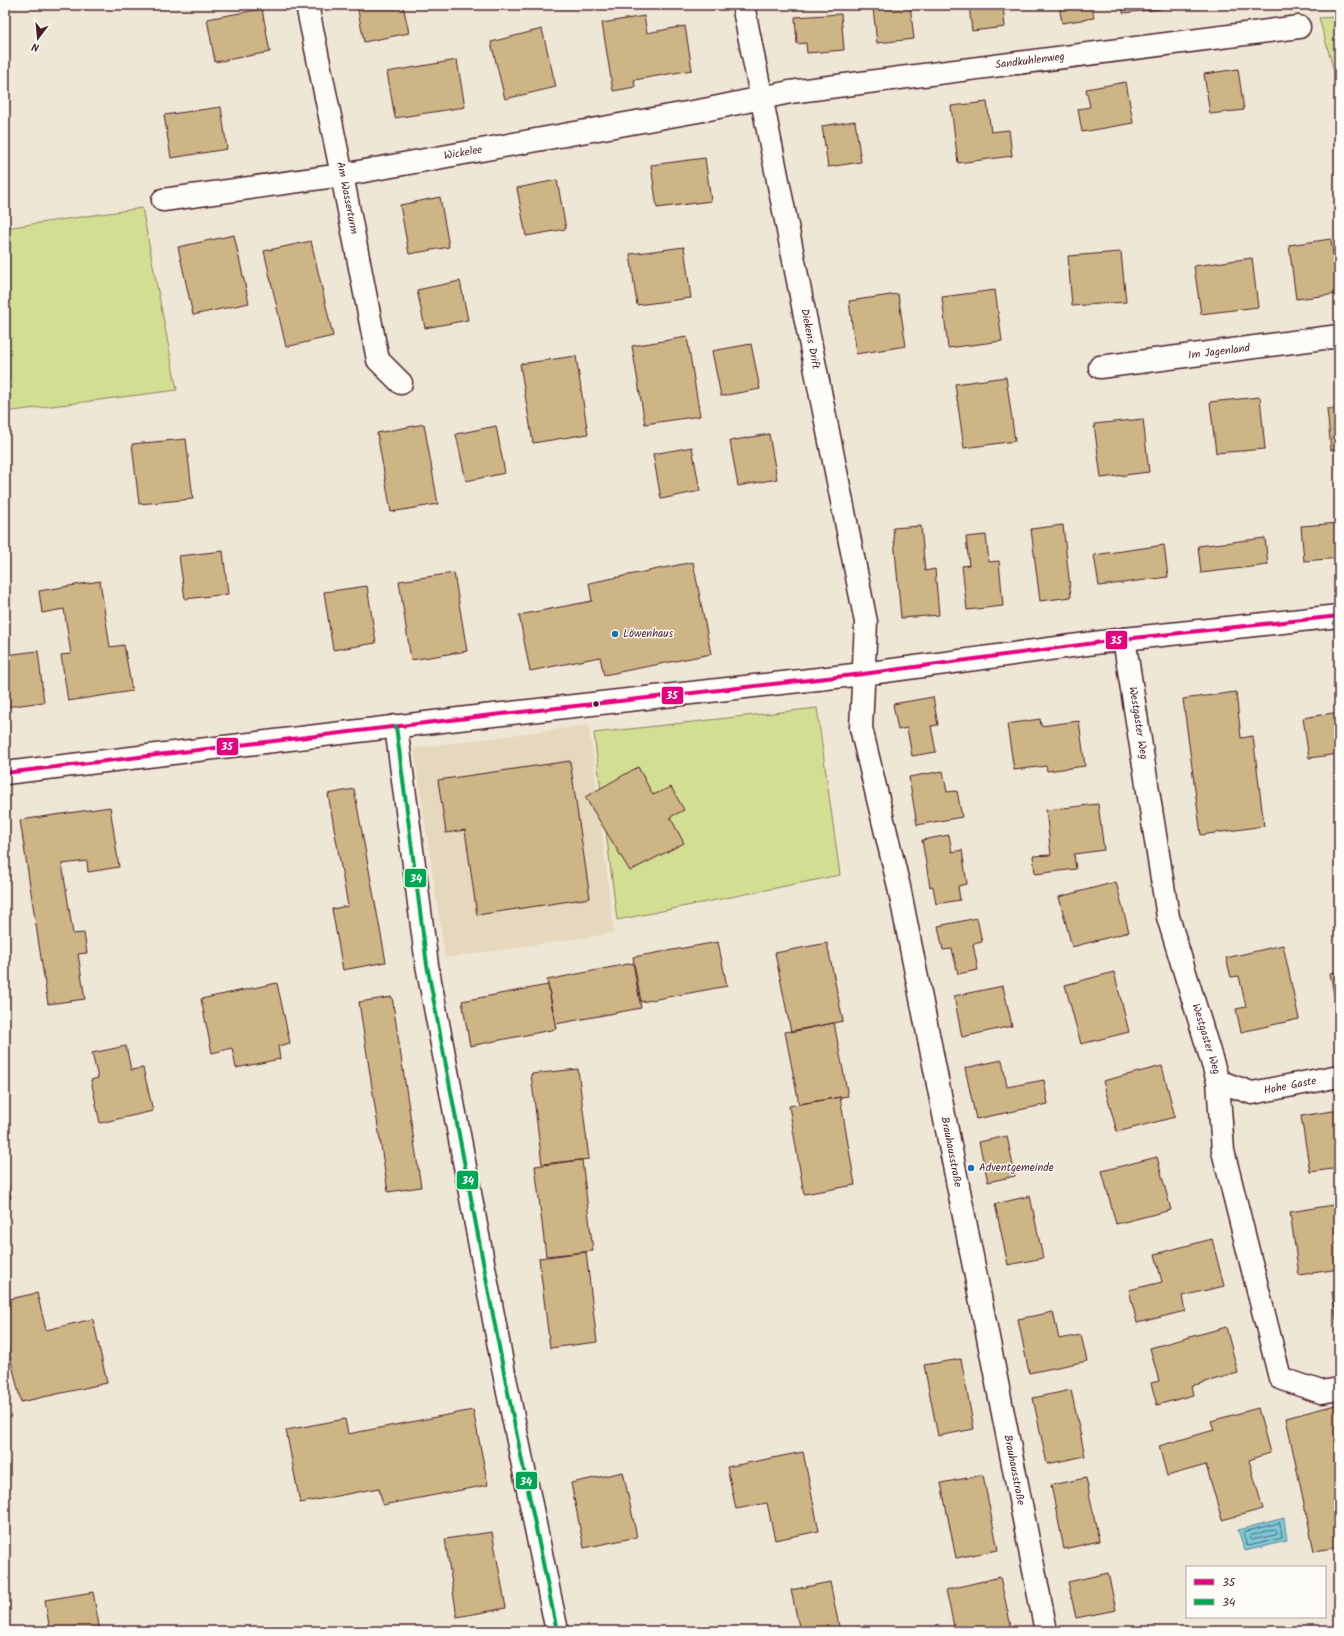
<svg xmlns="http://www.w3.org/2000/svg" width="1344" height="1636" font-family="Kalam,sans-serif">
	<rect width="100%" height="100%" fill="#efe7d5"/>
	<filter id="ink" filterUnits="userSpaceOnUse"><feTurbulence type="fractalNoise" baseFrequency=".025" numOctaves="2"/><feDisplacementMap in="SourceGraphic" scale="8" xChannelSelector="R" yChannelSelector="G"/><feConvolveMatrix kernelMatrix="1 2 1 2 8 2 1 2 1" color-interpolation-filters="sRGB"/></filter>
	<g filter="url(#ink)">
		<!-- built -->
		<path fill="#e5d8bd" d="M589 725 614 933 445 958 414 748Z"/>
		<!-- green -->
		<path fill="#d2df93" stroke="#8e7f5f" d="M1339 17V89L1319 18Z
			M142 208 177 390 5 412V228Z
			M817 708 840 875 617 920 594 733Z"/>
		<!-- water -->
		<path fill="#7ac9d8" stroke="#678593" d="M1284 1518 1287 1541 1245 1551 1238 1530Z"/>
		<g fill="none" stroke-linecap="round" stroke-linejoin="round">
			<!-- shore -->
			<path stroke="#5d6370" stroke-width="1" d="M1280 1523 1282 1538 1249 1546 1247 1545 1244 1535 1245 1532Z
				M1275 1529 1277 1531 1276 1535 1252 1540 1250 1538 1251 1536Z"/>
		</g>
		<!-- building -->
		<path fill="#ceb585" stroke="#4a1f2b" d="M357 5H403L409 33 364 42Z
			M896 5H910L914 39 877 43 873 8Z
			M969 5H1003L1005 27 972 31Z
			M1059 5H1092L1094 18 1062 23Z
			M1122 5H1161V9L1123 13Z
			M262 9 270 52 215 62 207 19Z
			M841 14 844 50 807 53 806 43 797 44 795 17Z
			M644 16 647 33 685 26 692 70 634 80 635 87 613 91 602 23Z
			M542 29 556 87 505 99 491 42Z
			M457 60 465 107 395 118 387 72Z
			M1238 69 1244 110 1210 114 1204 74Z
			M1126 82 1133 123 1082 132 1078 109 1090 107 1086 89Z
			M987 102 991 132 1009 130 1012 156 958 163 951 106Z
			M221 107 227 149 171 158 164 115Z
			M855 121 861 162 828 167 822 126Z
			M705 158 711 201 657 208 651 165Z
			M557 180 566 229 526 236 517 188Z
			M440 197 449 247 409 254 400 205Z
			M234 235 249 303 193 315 178 247Z
			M1331 239 1338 294 1296 299 1289 245Z
			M311 241 333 336 286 347 264 251Z
			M684 247 691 298 637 305 630 254Z
			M1121 252 1126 302 1072 306 1068 256Z
			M1252 258 1258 307 1201 314 1194 266Z
			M460 281 468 320 425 328 417 290Z
			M995 290 1002 341 948 348 942 297Z
			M898 294 906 346 856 354 849 301Z
			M687 337 700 416 645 424 632 346Z
			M751 344 760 389 721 396 712 351Z
			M576 356 588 434 533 443 520 364Z
			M1006 377 1015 441 964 448 955 384Z
			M1260 397 1265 449 1216 453 1210 402Z
			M1339 408V450H1331L1327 409Z
			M1143 419 1149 472 1101 478 1094 424Z
			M424 424 438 504 391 512 377 433Z
			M496 426 505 473 466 481 456 434Z
			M769 434 777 479 738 486 730 441Z
			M186 439 193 499 139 504 132 444Z
			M692 447 700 491 661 499 653 454Z
			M1339 523V558L1304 561 1301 526Z
			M1063 525 1071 597 1040 601 1031 529Z
			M921 526 925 571 935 569 939 615 901 618 893 528Z
			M986 535 989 562 999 561 1003 606 967 610 962 566 969 565 966 537Z
			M1265 538 1268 565 1201 573 1198 546Z
			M1164 545 1168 577 1099 586 1094 555Z
			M223 551 228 594 185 599 179 556Z
			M693 562 711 654 604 675 600 657 530 671 519 615 592 601 589 583Z
			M454 573 467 651 411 660 399 581Z
			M100 581 110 647 124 645 132 691 68 701 61 655 71 654 64 609 42 613 39 591Z
			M367 586 376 643 333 650 324 592Z
			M38 651 44 702 5 707V655Z
			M1236 692 1241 738 1253 736 1264 826 1201 835 1183 699Z
			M933 697 938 725 931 726 936 752 912 756 907 728 898 730 893 704Z
			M1339 712V754L1309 758 1303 718Z
			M1040 719 1041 726 1079 721 1085 766 1047 771 1046 766 1014 770 1007 724Z
			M570 761 590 898 477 915 465 830 446 833 438 780Z
			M638 767 653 795 671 787 684 810 670 817 684 843 630 871 585 797Z
			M943 771 947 792 957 791 962 817 917 825 909 777Z
			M354 789 386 962 343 970 332 909 348 906 328 794Z
			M1098 804 1104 850 1074 854 1076 869 1035 874 1033 856 1051 855 1046 810Z
			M110 807 119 867 88 872 87 861 62 864 73 934 84 933 87 953 78 954 85 999 48 1004 20 820Z
			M949 835 952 852 962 850 967 884 958 886 960 900 936 904 933 886 930 887 922 840Z
			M1116 882 1129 932 1072 947 1059 897Z
			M977 918 982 942 973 944 978 970 958 974 952 949 943 950 938 926Z
			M718 942 727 986 641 1002 633 957Z
			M827 943 843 1021 791 1032 775 953Z
			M1283 945 1299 1019 1241 1032 1236 1009 1246 1007 1239 976 1231 977 1226 958Z
			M633 963 641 1008 556 1024 547 980Z
			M1114 972 1129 1032 1081 1044 1065 985Z
			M1339 972V1020L1330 973Z
			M277 983 290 1043 278 1046 280 1059 236 1068 232 1048 212 1053 201 999Z
			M548 985 556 1029 470 1046 462 1001Z
			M1003 986 1012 1026 962 1037 954 996Z
			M392 997 421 1187 388 1192 359 1002Z
			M834 1023 848 1096 799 1104 785 1032Z
			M126 1046 131 1070 143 1068 153 1111 100 1123 91 1080 98 1078 92 1053Z
			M1002 1060 1007 1087 1044 1080 1048 1104 976 1119 965 1068Z
			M1162 1066 1175 1117 1117 1132 1103 1081Z
			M578 1069 589 1159 542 1164 531 1074Z
			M840 1097 855 1185 804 1194 789 1106Z
			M1339 1110V1168L1310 1172 1301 1116Z
			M1007 1136 1015 1176 988 1182 979 1142Z
			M1157 1157 1171 1210 1116 1224 1102 1171Z
			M582 1160 593 1251 546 1256 535 1166Z
			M5 1172 11 1198 5 1199Z
			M1030 1196 1043 1258 1008 1265 995 1204Z
			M1339 1204V1269L1299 1275 1290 1212Z
			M1212 1239 1224 1286 1182 1296 1185 1311 1137 1323 1129 1290 1162 1282 1155 1254Z
			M586 1252 597 1342 550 1348 539 1258Z
			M1339 1291V1336L1332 1292Z
			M37 1293 46 1330 93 1319 107 1383 21 1402 8 1348H5V1300Z
			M1053 1312 1059 1339 1081 1335 1087 1361 1029 1373 1018 1319Z
			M1226 1327 1238 1373 1191 1386 1193 1395 1157 1405 1151 1383 1159 1381 1150 1348Z
			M961 1359 974 1429 938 1436 924 1365Z
			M1071 1390 1085 1456 1047 1464 1033 1398Z
			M1339 1404V1547L1314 1551 1286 1418Z
			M1258 1408 1270 1453 1249 1460 1263 1509 1222 1520 1206 1465 1167 1476 1159 1446 1214 1430 1211 1421Z
			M473 1410 488 1485 383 1505 379 1488 300 1503 286 1430 345 1419 348 1434Z
			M803 1452 819 1531 775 1540 767 1503 736 1509 727 1467Z
			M623 1472 637 1537 584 1548 571 1483Z
			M983 1475 998 1550 956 1558 941 1483Z
			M1086 1478 1099 1541 1064 1549 1051 1485Z
			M492 1532 506 1608 457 1617 445 1539Z
			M1108 1573 1116 1610 1076 1618 1068 1582Z
			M1000 1577 1012 1631H955L946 1590Z
			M830 1582 840 1631H800L791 1590Z
			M93 1592 100 1631H50L45 1600Z"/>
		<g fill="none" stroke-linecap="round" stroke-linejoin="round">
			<!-- street casing -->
			<g stroke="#4a1f2b" stroke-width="25">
				<path id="street" d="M307 5 342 175 378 360 401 383
					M743 5 866 622 861 728 899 887 1046 1631
					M163 200 342 175 709 109 790 92 1299 27
					M1100 367 1339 336
					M1124 639 1168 917 1218 1081 1223 1151 1280 1378 1321 1392 1339 1389
					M396 726 427 965 504 1373 557 1631
					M1218 1081 1252 1093 1339 1076"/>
			</g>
			<!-- secondary casing -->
			<g stroke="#4a1f2b" stroke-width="25">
				<path id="secondary" d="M5 773 484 716 863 674 1124 639 1339 616"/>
			</g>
			<!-- street -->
			<use href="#street" stroke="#fdfcf7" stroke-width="22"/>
			<!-- secondary -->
			<use href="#secondary" stroke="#fdfcf7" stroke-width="22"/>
			<!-- bus-1 casing -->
			<g stroke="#fdfcf7" stroke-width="7">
				<path id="bus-1" d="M5 773 484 716 863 674 1124 639 1339 616"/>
			</g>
			<!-- bus-2 casing -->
			<g stroke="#fdfcf7" stroke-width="7">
				<path id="bus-2" d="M396 726 427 965 504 1373 557 1631"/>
			</g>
			<!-- bus-1 -->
			<use href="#bus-1" stroke="#e5007d" stroke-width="4"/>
			<!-- bus-2 -->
			<use href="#bus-2" stroke="#00a651" stroke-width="4"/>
		</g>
	</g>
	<!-- markers -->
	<g fill="#1f6fb2" stroke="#fdfcf7" stroke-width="1.5">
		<circle cx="615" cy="634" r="4"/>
		<circle cx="971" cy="1168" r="4"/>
	</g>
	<circle fill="#4a1f2b" stroke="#fdfcf7" stroke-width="1.5" cx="596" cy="704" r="3.5"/>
	<g text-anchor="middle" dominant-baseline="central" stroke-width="3" stroke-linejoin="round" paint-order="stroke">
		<!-- street labels -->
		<g font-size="11" fill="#4a1f2b" stroke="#fdfcf7">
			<text transform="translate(1030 61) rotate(-7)">Sandkuhlenweg</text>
			<text transform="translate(463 153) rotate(-10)">Wickelee</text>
			<text transform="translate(347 198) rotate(79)">Am Wasserturm</text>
			<text transform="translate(810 339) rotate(79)">Diekens Drift</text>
			<text transform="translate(1219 352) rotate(-7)">Im Jagenland</text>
			<text transform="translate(1138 723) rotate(81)">Westgaster Weg</text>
			<text transform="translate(1206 1039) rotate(73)">Westgaster Weg</text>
			<text transform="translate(1290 1086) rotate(-11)">Hohe Gaste</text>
			<text transform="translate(951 1152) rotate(79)">Brauhausstraße</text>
			<text transform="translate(1014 1470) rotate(79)">Brauhausstraße</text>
		</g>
		<!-- poi labels -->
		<g font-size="11" fill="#4a1f2b" stroke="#fdfcf7" text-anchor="start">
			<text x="623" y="634">Löwenhaus</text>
			<text x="979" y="1168">Adventgemeinde</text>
		</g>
	</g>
	<g stroke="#fdfcf7" stroke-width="1.5">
		<rect x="1105" y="630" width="23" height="20" rx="4" fill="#e5007d"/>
		<rect x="661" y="686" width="23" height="19" rx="4" fill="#e5007d"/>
		<rect x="216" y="737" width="23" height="19" rx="4" fill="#e5007d"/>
		<rect x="404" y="868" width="23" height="20" rx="4" fill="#00a651"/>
		<rect x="456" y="1170" width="23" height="20" rx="4" fill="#00a651"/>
		<rect x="515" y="1471" width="23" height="19" rx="4" fill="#00a651"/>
	</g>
	<g font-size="11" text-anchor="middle" font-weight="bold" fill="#fff">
		<text x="1116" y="644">35</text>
		<text x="672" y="699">35</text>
		<text x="227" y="750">35</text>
		<text x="416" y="882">34</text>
		<text x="468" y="1184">34</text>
		<text x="526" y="1485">34</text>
	</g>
	<!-- margin -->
	<rect width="1344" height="1636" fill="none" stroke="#fdfcf7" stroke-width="20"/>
	<rect x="10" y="10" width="1324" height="1616" fill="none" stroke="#4a1f2b" stroke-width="1.5" filter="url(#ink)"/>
	<!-- legend -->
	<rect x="1186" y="1566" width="140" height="52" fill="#fdfcf7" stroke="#b5a4a5"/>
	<rect x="1194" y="1579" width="20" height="6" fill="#e5007d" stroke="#b5a4a5"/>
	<text x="1222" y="1586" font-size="12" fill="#4a1f2b">35</text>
	<rect x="1194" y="1599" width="20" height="6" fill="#00a651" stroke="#b5a4a5"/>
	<text x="1222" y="1606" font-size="12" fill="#4a1f2b">34</text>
	<!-- north arrow -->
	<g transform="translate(38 38) rotate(196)" stroke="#fdfcf7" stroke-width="3" paint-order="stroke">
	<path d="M0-3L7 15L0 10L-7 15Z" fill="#4a1f2b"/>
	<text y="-6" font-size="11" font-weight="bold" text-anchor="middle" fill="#4a1f2b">N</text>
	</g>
</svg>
